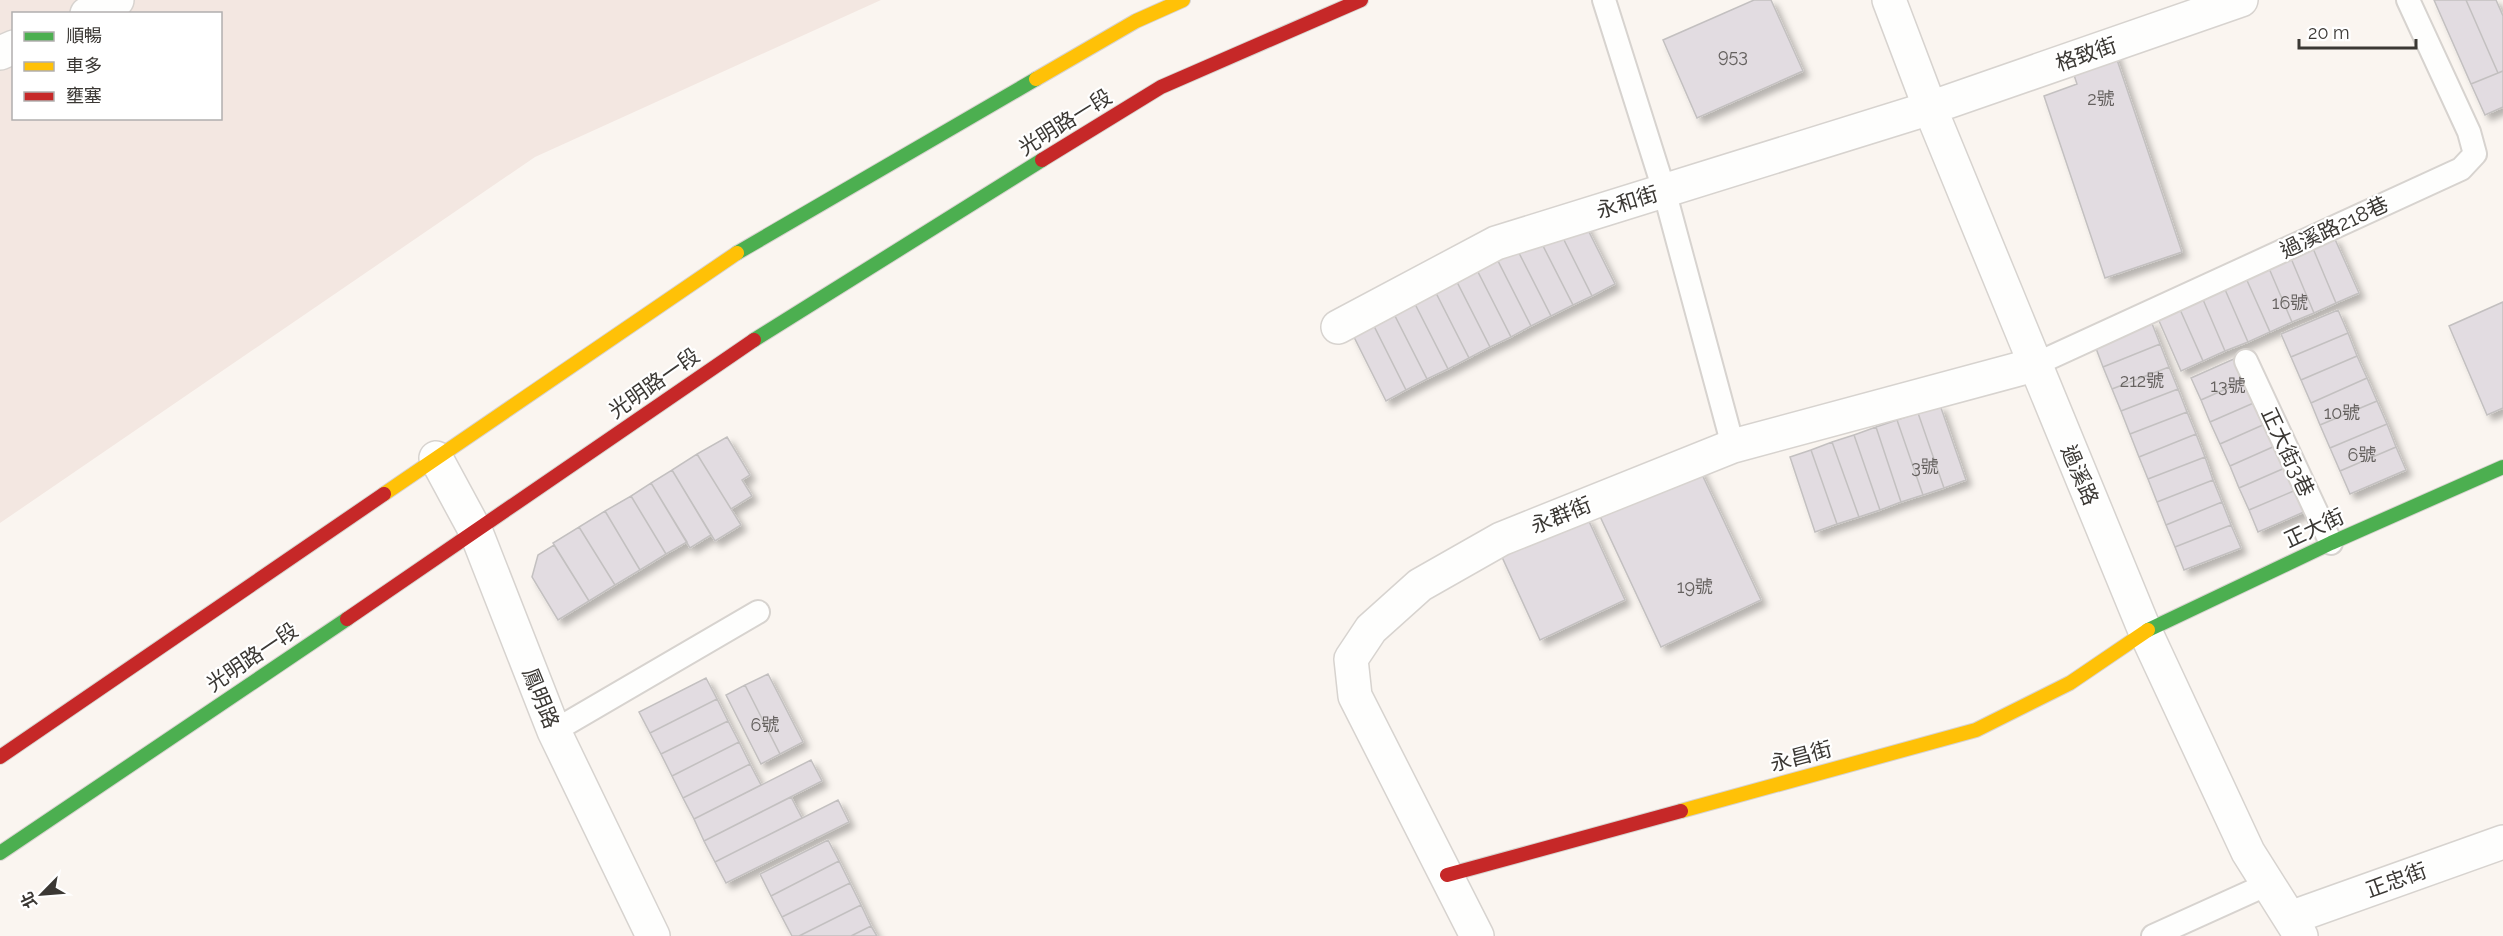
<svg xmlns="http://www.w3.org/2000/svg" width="2503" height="936" font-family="Raleway,'Noto Sans TC',sans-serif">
	<defs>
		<filter id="shadow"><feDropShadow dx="5.5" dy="5.5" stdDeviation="3" flood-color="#0004"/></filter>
	</defs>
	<rect width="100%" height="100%" fill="#faf5f0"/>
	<!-- industrial -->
	<path fill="#f3e7e1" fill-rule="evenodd" d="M0 0H881L535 157 0 523ZM14 14H220V118H14Z"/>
	<!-- building -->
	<path fill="#e2dce1" stroke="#c3c0c0" stroke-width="1.5" filter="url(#shadow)" d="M1754 0H1771L1803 71 1697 118 1663 40Z
		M2434 0H2466L2498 73 2471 84Z
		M2466 0H2496L2503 16V71L2498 73Z
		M2113 48 2182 252 2105 278 2044 96 2077 84 2070 63Z
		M2503 71V107L2485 115 2471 84Z
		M1580 214 1615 284 1592 296 1557 226Z
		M1557 226 1592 296 1573 305 1538 236Z
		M1538 236 1573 305 1551 316 1516 247Z
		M2334 237 2359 293 2336 303 2312 246Z
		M2312 246 2336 303 2314 313 2290 256Z
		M1516 247 1551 316 1531 326 1496 257Z
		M2290 256 2314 313 2292 322 2268 266Z
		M1496 257 1531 326 1511 337 1476 268Z
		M2268 266 2292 322 2270 332 2245 276Z
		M1476 268 1511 337 1490 347 1455 278Z
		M2245 276 2270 332 2248 342 2223 285Z
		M1455 278 1490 347 1469 358 1434 289Z
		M2223 285 2248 342 2225 351 2201 295Z
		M1434 289 1469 358 1448 369 1413 300Z
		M2201 295 2225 351 2203 361 2178 305Z
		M1413 300 1448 369 1427 379 1392 310Z
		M2503 302V408L2487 415 2449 326Z
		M2178 305 2203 361 2181 371 2156 314Z
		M1392 310 1427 379 1406 390 1371 320Z
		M2338 310 2348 333 2291 357 2281 334Z
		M1371 320 1406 390 1386 401 1351 331Z
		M2151 321 2160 344 2103 367 2094 343Z
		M2348 333 2357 356 2301 380 2291 357Z
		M2160 344 2169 367 2112 389 2103 367Z
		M2245 354 2255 376 2201 400 2191 378Z
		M2357 356 2367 378 2311 403 2301 380Z
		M2169 367 2178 389 2121 411 2112 389Z
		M2255 376 2265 398 2210 422 2201 400Z
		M2367 378 2377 401 2320 425 2311 403Z
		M2178 389 2187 412 2130 434 2121 411Z
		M2265 398 2274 420 2220 444 2210 422Z
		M2377 401 2387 424 2330 448 2320 425Z
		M1940 405 1966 480 1944 488 1918 413Z
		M2187 412 2196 434 2139 457 2130 434Z
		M1918 413 1944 488 1923 495 1897 420Z
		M1897 420 1923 495 1901 502 1876 427Z
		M2274 420 2284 442 2230 466 2220 444Z
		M2387 424 2396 447 2340 471 2330 448Z
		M1876 427 1901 502 1880 510 1854 435Z
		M2196 434 2205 457 2148 479 2139 457Z
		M1854 435 1880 510 1859 517 1832 442Z
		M727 437 750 475 742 480 752 496 731 509 697 454Z
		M1832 442 1859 517 1837 524 1811 450Z
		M2284 442 2294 464 2239 488 2230 466Z
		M2396 447 2406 470 2350 494 2340 471Z
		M1811 450 1837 524 1815 532 1790 457Z
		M697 454 741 525 715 541 672 470Z
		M2205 457 2213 480 2157 502 2148 479Z
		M2294 464 2303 487 2249 510 2239 488Z
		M1698 466 1761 600 1661 647 1598 512Z
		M672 470 711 535 690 548 651 483Z
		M2213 480 2222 502 2166 525 2157 502Z
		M651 483 687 542 666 554 631 496Z
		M2303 487 2313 508 2258 532 2249 510Z
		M631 496 666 554 640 570 605 511Z
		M2222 502 2231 525 2175 547 2166 525Z
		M605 511 640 570 615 585 579 527Z
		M1587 517 1625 600 1540 640 1502 557Z
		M2231 525 2241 548 2184 570 2175 547Z
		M579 527 615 585 589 601 553 543Z
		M554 545 589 601 558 620 532 577 538 555Z
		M768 674 803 742 780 754 745 685Z
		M706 678 717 699 650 733 639 712Z
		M745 685 780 754 761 764 726 695Z
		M717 699 728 721 661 754 650 733Z
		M728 721 739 742 672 776 661 754Z
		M739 742 750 764 683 798 672 776Z
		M811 760 822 781 704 841 694 819Z
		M750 764 761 785 694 819 683 798Z
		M791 797 802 818 715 862 704 841Z
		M838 800 849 822 726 883 715 862Z
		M828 840 839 861 771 896 760 874Z
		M839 861 850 883 782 917 771 896Z
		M850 883 861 905 799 936H792L782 917Z
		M861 905 871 926 851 936H799Z
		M871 926 877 936H851Z"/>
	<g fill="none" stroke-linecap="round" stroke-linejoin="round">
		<!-- lane casing -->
		<g stroke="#d7d3cf" stroke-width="26">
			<path id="lane" d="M1604 0 1664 190 1733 446
				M2246 361 2331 543
				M2034 365 2461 169 2475 154 2469 132 2408 0
				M554 731 758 612
				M2153 936 2268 884"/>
		</g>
		<!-- street casing -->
		<g stroke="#d7d3cf" stroke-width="36">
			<path id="street" d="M1889 0 1930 108 2145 631 2248 852 2301 936
				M87 14 117 0
				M0 53 14 47
				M1338 327 1496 243 1930 108 2241 0
				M436 458 476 532 554 731 653 936
				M2290 918 2503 842
				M1477 936 1355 696 1351 659 1371 629 1420 585 1501 539 1733 446 2034 365"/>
		</g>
		<!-- fast casing -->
		<g stroke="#d7d3cf" stroke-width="16">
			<path id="fast" d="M737 253 1036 79
				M754 340 1042 160
				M2148 630 2331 543 2503 467
				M0 853 347 619"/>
		</g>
		<!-- slow casing -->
		<g stroke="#d7d3cf" stroke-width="16">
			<path id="slow" d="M1036 79 1136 21 1183 0
				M384 494 737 253
				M1681 811 1976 730 2070 683 2148 630"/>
		</g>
		<!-- jam casing -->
		<g stroke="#d7d3cf" stroke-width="16">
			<path id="jam" d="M1042 160 1161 87 1361 0
				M347 619 754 340
				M0 757 384 494
				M1447 875 1681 811"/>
		</g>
		<!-- lane -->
		<use href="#lane" stroke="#fefefd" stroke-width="22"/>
		<!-- street -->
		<use href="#street" stroke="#fefefd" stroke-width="33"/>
		<!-- fast -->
		<use href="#fast" stroke="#4caf50" stroke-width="14"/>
		<!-- slow -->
		<use href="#slow" stroke="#ffc107" stroke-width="14"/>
		<!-- jam -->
		<use href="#jam" stroke="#c62828" stroke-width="14"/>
	</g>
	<g text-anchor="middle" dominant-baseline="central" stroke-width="4.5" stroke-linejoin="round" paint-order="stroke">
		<!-- number labels -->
		<g font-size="18" fill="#65615f">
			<text x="1733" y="55">953</text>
			<text x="2101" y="98">2號</text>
			<text x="2290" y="302">16號</text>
			<text x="2142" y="380">212號</text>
			<text x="2228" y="385">13號</text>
			<text x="2342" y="412">10號</text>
			<text x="2362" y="454">6號</text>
			<text x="1925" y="466">3號</text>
			<text x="1695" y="586">19號</text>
			<text x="765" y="724">6號</text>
		</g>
		<!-- street labels -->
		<g font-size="21" fill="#3b3834" stroke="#fff">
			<text transform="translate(2086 54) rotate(-19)">格致街</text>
			<text transform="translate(1065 122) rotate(-32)">光明路一段</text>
			<text transform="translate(1627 202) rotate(-17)">永和街</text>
			<text transform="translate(2334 227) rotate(-25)">過溪路218巷</text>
			<text transform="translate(654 383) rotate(-35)">光明路一段</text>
			<text transform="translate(2288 452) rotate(65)">正大街3巷</text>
			<text transform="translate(2080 475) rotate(67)">過溪路</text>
			<text transform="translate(1561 515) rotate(-22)">永群街</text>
			<text transform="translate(2314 528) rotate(-25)">正大街</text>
			<text transform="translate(252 657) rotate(-34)">光明路一段</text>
			<text transform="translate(541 698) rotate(68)">鳳明路</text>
			<text transform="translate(1801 756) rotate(-15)">永昌街</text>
			<text transform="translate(2396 880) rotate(-20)">正忠街</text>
		</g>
	</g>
	<!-- legend -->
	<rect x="12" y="12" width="210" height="108" fill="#ffffff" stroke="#b1afae" stroke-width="1.5"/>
	<rect x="24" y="32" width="30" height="9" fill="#4caf50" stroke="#b1afae" stroke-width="1.5"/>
	<text x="66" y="42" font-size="18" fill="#3b3834">順暢</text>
	<rect x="24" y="62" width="30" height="9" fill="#ffc107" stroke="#b1afae" stroke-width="1.5"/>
	<text x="66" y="72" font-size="18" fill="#3b3834">車多</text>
	<rect x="24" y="92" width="30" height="9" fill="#c62828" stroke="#b1afae" stroke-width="1.5"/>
	<text x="66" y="102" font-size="18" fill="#3b3834">壅塞</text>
	<!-- north arrow -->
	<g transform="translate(42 894) rotate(245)" stroke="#ffffff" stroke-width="4.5" paint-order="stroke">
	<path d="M0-4.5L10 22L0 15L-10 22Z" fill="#3b3834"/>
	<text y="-9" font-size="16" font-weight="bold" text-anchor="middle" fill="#3b3834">北</text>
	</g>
	<!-- scale -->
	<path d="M2299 39v9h117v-9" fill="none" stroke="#3b3834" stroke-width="3"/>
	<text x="2308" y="39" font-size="18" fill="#3b3834" stroke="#ffffff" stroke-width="4.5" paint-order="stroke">20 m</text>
</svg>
